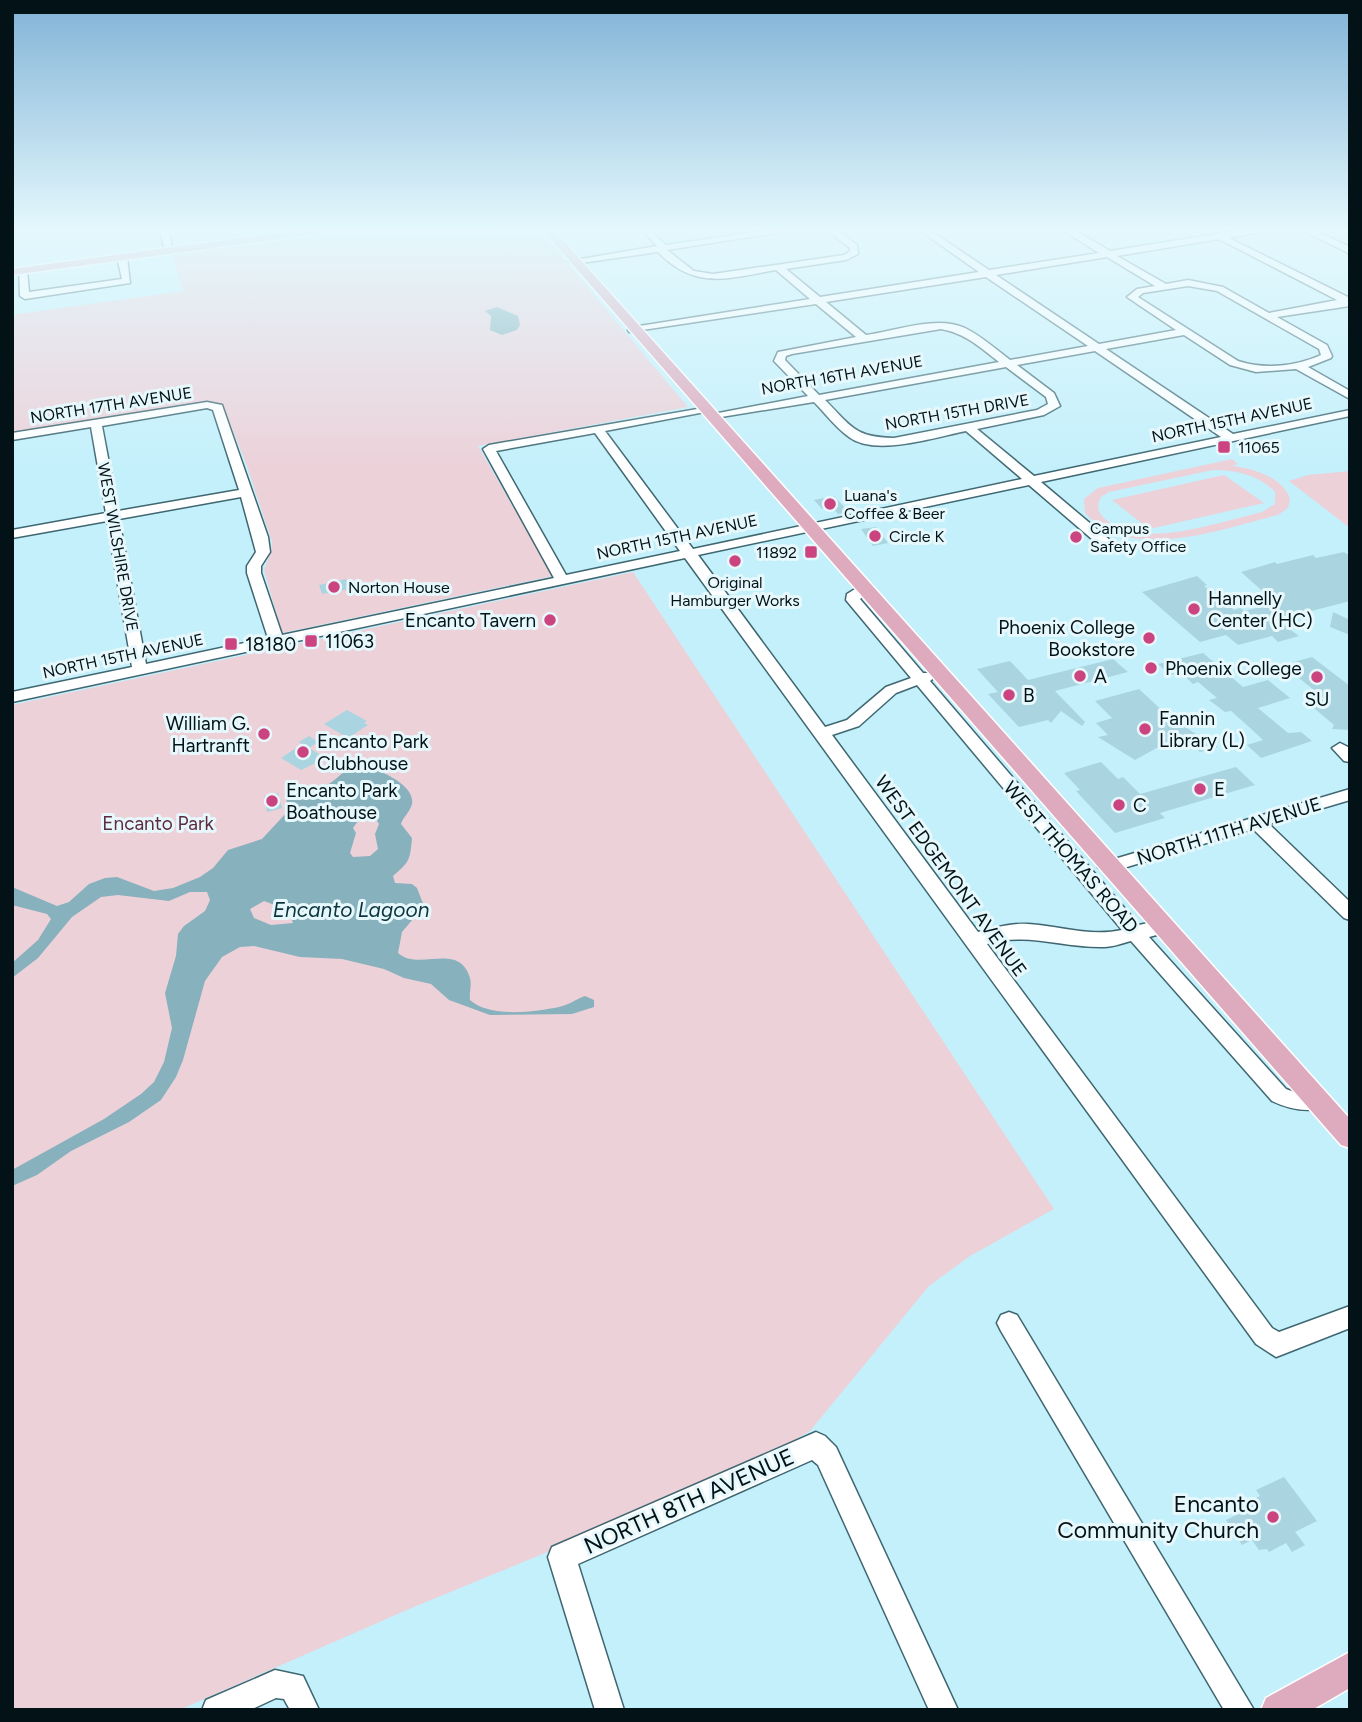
<svg xmlns="http://www.w3.org/2000/svg" width="1362" height="1722" font-family="Figtree,sans-serif">
	<rect width="100%" height="100%" fill="#c4f0fb"/>
	<!-- green -->
	<path fill="#ecd1d9" fill-rule="evenodd" d="M370 227H537L688 407 478 446 553 576 282 633 264 570 271 552 272 542 247 466 223 406 216 403 12 435V315L183 291 172 254Z
		M1232 459 1238 464 1232 466C1252 468 1283 477 1290 499L1288 508 1278 515C1222 529 1130 564 1085 513L1084 499 1098 488ZM1213 470C1236 470 1259 475 1275 492V504L1262 512C1221 521 1137 553 1103 517 1097 511 1097 505 1101 497L1109 492Z
		M1350 471V528L1289 481 1308 475Z
		M1224 475 1264 503 1149 529 1112 500Z
		M633 572 1054 1209 970 1256 929 1286 810 1431 772 1453 589 1535 409 1609 179 1710H12V705Z"/>
	<!-- water -->
	<path fill="#87b1bc" fill-rule="evenodd" d="M497 307 518 316 520 325 517 330 502 335 490 330 491 316 485 311Z
		M362 766C377 768 416 785 412 804 410 812 403 817 401 824L412 838C410 861 409 862 393 876L395 883 412 884 417 888 424 906 402 932 398 953C419 972 459 941 470 978 472 986 469 992 470 1000 490 1018 534 1012 559 1007 569 1005 576 999 585 996L594 1000V1007L572 1014 490 1015 449 1000 431 984 404 978 384 969 342 959 300 957 254 946 240 947 222 957 205 981 183 1060 176 1077 161 1100 129 1122 71 1151 37 1175 12 1186V1170L104 1119 141 1094 154 1082 164 1062 172 1028 165 993 176 956 178 934 184 926 205 911 210 900 207 892H190L169 901 118 895 101 897 72 917 38 958 12 978V963L38 940 51 919 47 914 12 905V887L57 906 69 902 89 884 105 878 117 877 154 891 173 888 200 877 213 868 228 850 262 839 289 810 285 795 293 788C303 787 318 790 327 785 342 777 340 769 362 766ZM366 818 376 819 379 824 375 834 378 849 370 856 353 857 350 853 356 833 353 828 358 821ZM264 901 288 910 293 923 271 925 254 918 250 909Z"/>
	<!-- building -->
	<path fill="#aad5e0" d="M834 496 849 512 838 514 832 507 822 509 814 500Z
		M876 527 888 543 873 546 861 529Z
		M1344 552 1350 556V601L1277 620 1299 636 1278 642 1272 636 1238 645 1226 635 1200 642 1142 592 1197 576 1207 585 1204 586 1234 610 1240 608 1244 611 1276 603 1241 572 1275 562 1277 564 1313 555 1316 558Z
		M346 579 350 589 322 594 319 585Z
		M1333 612 1350 620V635L1330 627Z
		M1203 653 1243 687 1268 680 1290 698 1258 708 1288 733 1301 732 1312 741 1261 758 1247 745 1263 740 1249 727 1231 711 1225 712 1209 700 1217 698 1198 682 1193 684 1180 672 1170 675 1158 664Z
		M1312 657 1350 686V730L1332 729 1334 725 1308 703 1325 699 1283 665Z
		M1113 659 1128 672 1055 691 1085 722 1082 726 1061 711 1051 723 1048 720 1019 727 988 694 998 692 977 669 1010 661 1028 680Z
		M1139 689 1167 715 1199 736 1204 734 1218 747 1200 752 1187 739 1182 742 1175 738 1135 760 1098 737 1108 735 1096 723 1112 718 1095 701Z
		M347 710 367 721 364 723 368 725 348 738 324 724Z
		M309 736 318 742 309 748 326 758 301 770 281 758 302 744 299 742Z
		M1101 762 1118 779 1123 777 1140 794 1236 767 1255 785 1160 813 1165 818 1115 833 1076 791 1080 790 1064 773Z
		M278 793 282 808 267 812 264 796Z
		M1284 1477 1317 1521 1295 1532 1305 1545 1292 1552 1286 1543 1269 1552 1267 1549 1259 1550 1252 1540 1242 1545 1226 1520 1238 1514V1506L1260 1496 1256 1490Z"/>
	<g fill="none" stroke-linecap="round" stroke-linejoin="round">
		<!-- minor casing -->
		<g stroke="#3f6771" stroke-width="3">
			<path id="minor" d="M12 227H25L12 231Z
				M81 227H89V229L85 232Z
				M159 227H168L173 253 165 251Z
				M789 227H814L667 250 694 271 713 274 844 255 850 251V248L823 227H833L857 245 858 254 846 260 786 269 820 297 979 272 915 227H925L989 270 1099 253 1058 227H1069L1110 251 1260 227H1283L1229 238 1350 298V306L1277 317 1327 345 1332 356 1331 358 1308 367 1350 391V399L1296 369 1256 372 1230 365 1184 335 1106 349 1233 434 1350 410V416L1041 482 1117 546V552H1107L1029 485 698 555 825 727 847 720 886 687 911 678 846 600 847 594 860 586H870V592L860 599 923 673H934L936 676 930 681 1139 925 1161 920 1168 922 1170 927 1168 932 1149 937 1286 1089 1294 1092 1325 1095 1328 1101 1325 1107C1307 1113 1289 1109 1272 1101L1131 941C1123 943 1113 947 1104 947 1063 948 1027 932 987 944L1272 1328 1279 1332 1350 1306V1328L1276 1357 1256 1344 685 558 12 702V692L132 667 107 521 12 538V530L106 513 91 427 12 440V433L207 402 222 405 268 537 270 552 261 566V573L282 635 554 578 483 449 489 445 709 407V411L705 412 605 431 693 549 1022 479 966 431C936 437 875 457 849 437 836 428 825 413 814 402L709 419 707 417 713 414 808 396 774 361 778 352 856 337 816 304 629 332 628 330 633 327 810 299 776 270C728 278 696 291 658 252L574 264 569 261 657 246 643 231 647 228 666 245ZM1219 239 1337 300 1269 313 1223 287 1188 280 1166 284 1117 256ZM1107 257 1155 286 1137 289 1127 297 1176 330 1099 344 996 275ZM986 277 1088 346 1010 360C996 349 981 336 965 328 937 315 895 331 866 335L826 302ZM1188 286 1217 291 1319 349 1321 355C1296 366 1266 370 1238 361L1138 297 1143 293ZM941 329C965 333 981 348 999 362L819 395 785 360 786 356 792 354ZM1095 351 1221 437 1034 476 977 429 1044 415 1060 406 1054 393 1017 365ZM1006 367 1046 397 1048 404 1037 410 894 438C854 437 852 427 825 400ZM207 408 213 410 239 490 118 511 102 426ZM595 433 680 551 566 575 496 451ZM241 497 256 552 247 566V573L268 638 146 664 119 519ZM917 685 1122 930C1090 937 1060 926 1028 924 1010 923 995 928 978 932L832 735 859 726 896 693Z
				M1008 227H1055L1031 233Z
				M1296 227H1308L1350 247V254Z
				M122 254 127 257 130 283 25 299 20 296 19 268 27 270 29 292 122 279 117 257Z
				M1340 743 1350 748V762L1344 761 1332 748Z
				M1350 789V800L1269 824 1350 902V920L1344 918 1253 829 1107 873 1098 867 1101 863Z
				M1009 1312 1017 1315 1254 1710H1224L1001 1331 997 1323 1001 1315Z
				M816 1432 825 1436 836 1447 958 1710H929L818 1465 812 1460 578 1564 624 1710H595L548 1557 552 1547Z
				M275 1670 303 1676 319 1710H290L284 1699 276 1698 250 1710H202L206 1700Z"/>
		</g>
		<!-- major casing -->
		<g stroke="#fff" stroke-width="3">
			<path id="major" d="M322 227H353L348 230 12 275V269Z
				M540 227H551L1350 1119V1148L1341 1145Z
				M1350 1652V1688L1312 1710H1261L1266 1698Z"/>
		</g>
		<!-- minor -->
		<use href="#minor" fill="#fff" fill-rule="evenodd"/>
		<!-- major -->
		<use href="#major" fill="#deaabe" fill-rule="evenodd"/>
	</g>
	<!-- sky -->
	<linearGradient id="sky" x2="0" y2="1"><stop stop-color="#81b3d6"/><stop offset="0.49" stop-color="#e4f8fd"/><stop offset="1" stop-color="#e4f8fd" stop-opacity="0"/></linearGradient>
	<rect width="1362" height="468" fill="url(#sky)"/>
	<!-- markers -->
	<g fill="#cb437f" stroke="#e7f8fd" stroke-width="2.5">
		<rect x="1217" y="440" width="14" height="14" rx="3.5"/>
		<circle cx="830" cy="504" r="7"/>
		<circle cx="875" cy="536" r="7"/>
		<circle cx="1076" cy="537" r="7"/>
		<rect x="804" y="545" width="14" height="14" rx="3.5"/>
		<circle cx="735" cy="561" r="7"/>
		<circle cx="334" cy="587" r="7"/>
		<circle cx="1194" cy="609" r="7"/>
		<circle cx="550" cy="620" r="7"/>
		<circle cx="1149" cy="638" r="7"/>
		<rect x="304" y="634" width="14" height="14" rx="3.5"/>
		<rect x="224" y="637" width="14" height="14" rx="3.5"/>
		<circle cx="1151" cy="668" r="7"/>
		<circle cx="1080" cy="676" r="7"/>
		<circle cx="1317" cy="677" r="7"/>
		<circle cx="1009" cy="695" r="7"/>
		<circle cx="1145" cy="729" r="7"/>
		<circle cx="264" cy="734" r="7"/>
		<circle cx="303" cy="752" r="7"/>
		<circle cx="1200" cy="789" r="7"/>
		<circle cx="272" cy="801" r="7"/>
		<circle cx="1119" cy="805" r="7"/>
		<circle cx="1273" cy="1517" r="7"/>
	</g>
	<g text-anchor="middle" dominant-baseline="central" stroke-width="6" stroke-linejoin="round" paint-order="stroke">
		<!-- far-street labels -->
		<g font-size="16" fill="#031216" stroke="#e7f8fd">
			<text transform="translate(842 375) rotate(-10)">NORTH 16TH AVENUE</text>
			<text transform="translate(111 405) rotate(-9)">NORTH 17TH AVENUE</text>
			<text transform="translate(957 412) rotate(-10)">NORTH 15TH DRIVE</text>
			<text transform="translate(1232 420) rotate(-12)">NORTH 15TH AVENUE</text>
			<text transform="translate(677 537) rotate(-12)">NORTH 15TH AVENUE</text>
			<text transform="translate(118 547) rotate(80)">WEST WILSHIRE DRIVE</text>
			<text transform="translate(123 656) rotate(-12)">NORTH 15TH AVENUE</text>
		</g>
		<!-- far-poi labels -->
		<g font-size="16" fill="#031216" stroke="#e7f8fd" text-anchor="start">
			<text x="1238" y="447">11065</text>
			<text x="844" y="495">Luana's<tspan x="844" dy="18">Coffee &amp; Beer</tspan></text>
			<text x="1090" y="528">Campus<tspan x="1090" dy="18">Safety Office</tspan></text>
			<text x="889" y="536">Circle K</text>
			<text x="797" y="552" text-anchor="end">11892</text>
			<text x="735" y="582" text-anchor="middle">Original<tspan x="735" dy="18">Hamburger Works</tspan></text>
			<text x="348" y="587">Norton House</text>
		</g>
		<!-- poi labels -->
		<g font-size="19" fill="#031216" stroke="#e7f8fd" text-anchor="start">
			<text x="1208" y="598">Hannelly<tspan x="1208" dy="22">Center (HC)</tspan></text>
			<text x="536" y="620" text-anchor="end">Encanto Tavern</text>
			<text x="1135" y="627" text-anchor="end">Phoenix College<tspan x="1135" dy="22">Bookstore</tspan></text>
			<text x="325" y="641">11063</text>
			<text x="245" y="644">18180</text>
			<text x="1165" y="668">Phoenix College</text>
			<text x="1094" y="676">A</text>
			<text x="1023" y="695">B</text>
			<text x="1317" y="699" text-anchor="middle">SU</text>
			<text x="1159" y="718">Fannin<tspan x="1159" dy="22">Library (L)</tspan></text>
			<text x="250" y="723" text-anchor="end">William G.<tspan x="250" dy="22">Hartranft</tspan></text>
			<text x="317" y="741">Encanto Park<tspan x="317" dy="22">Clubhouse</tspan></text>
			<text x="1214" y="789">E</text>
			<text x="286" y="790">Encanto Park<tspan x="286" dy="22">Boathouse</tspan></text>
			<text x="1133" y="805">C</text>
		</g>
		<!-- park labels -->
		<g font-size="19" fill="#5e2b3f" stroke="#e7f8fd">
			<text x="158" y="823">Encanto Park</text>
		</g>
		<!-- street labels -->
		<g font-size="19" fill="#031216" stroke="#e7f8fd">
			<text transform="translate(1229 831) rotate(-17)">NORTH 11TH AVENUE</text>
			<text transform="translate(1071 857) rotate(49)">WEST THOMAS ROAD</text>
			<text transform="translate(951 876) rotate(54)">WEST EDGEMONT AVENUE</text>
		</g>
		<!-- water labels -->
		<g font-size="21" font-style="italic" fill="#0b343d" stroke="#e7f8fd">
			<text x="351" y="909">Encanto Lagoon</text>
		</g>
		<!-- near-street labels -->
		<g font-size="23" fill="#031216" stroke="#e7f8fd">
			<text transform="translate(689 1501) rotate(-24)">NORTH 8TH AVENUE</text>
		</g>
		<!-- near-poi labels -->
		<g font-size="23" fill="#031216" stroke="#e7f8fd" text-anchor="end">
			<text x="1259" y="1504">Encanto<tspan x="1259" dy="26">Community Church</tspan></text>
		</g>
	</g>
	<!-- border -->
	<rect width="1362" height="1722" fill="none" stroke="#031216" stroke-width="28"/>
</svg>
